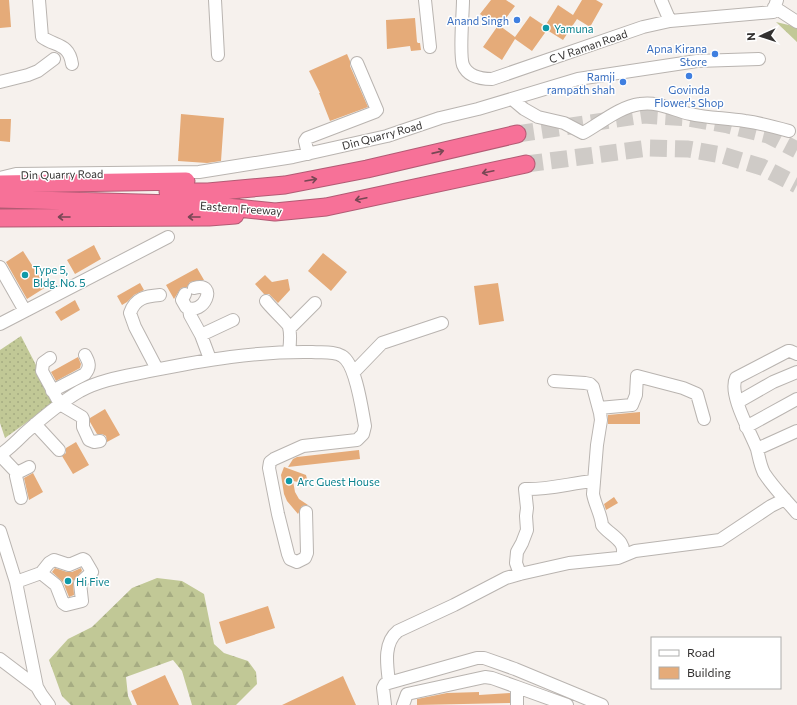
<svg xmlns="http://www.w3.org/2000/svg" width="797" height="705" font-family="Commissioner,sans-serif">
	<defs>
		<pattern id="grass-dots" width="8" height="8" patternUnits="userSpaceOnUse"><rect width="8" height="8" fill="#c1c896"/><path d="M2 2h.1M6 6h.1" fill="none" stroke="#a6ac82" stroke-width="1.8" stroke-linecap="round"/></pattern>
		<pattern id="forest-firs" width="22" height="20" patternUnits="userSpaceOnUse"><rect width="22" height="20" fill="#c1c896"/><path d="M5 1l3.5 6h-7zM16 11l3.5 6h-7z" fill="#a6ac82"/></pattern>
	</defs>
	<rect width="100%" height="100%" fill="#f6f1ed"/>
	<!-- grass -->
	<path fill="url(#grass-dots)" d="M21 336 55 402 5 438 0 423V350Z"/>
	<!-- forest -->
	<path fill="url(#forest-firs)" d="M776 22 797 27V42Z
		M157 578 182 581 204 594 214 644 224 653 248 661 256 672 257 684 236 705H192L182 671 173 660 126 677 128 696 132 705H71L62 696 49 660 68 639 92 627 132 588Z"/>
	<!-- building -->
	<path fill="#e5ab79" d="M0 0H9L11 27 0 28Z
		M491 0H506L515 6 500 26 515 37 530 16 545 26 558 5 573 15 582 0H596L603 4 590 27 577 19 563 40 547 30 532 51 515 39 502 60 483 47 497 27 480 14Z
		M415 18 417 42 418 43H420L421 50 411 51 410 46 387 49 386 20Z
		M347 54 350 61V66L368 107 330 121 319 93H320L309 71Z
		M181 114 224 118 221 161 207 163 178 161Z
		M0 119H11L10 142 0 141Z
		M94 245 101 259 75 274 67 260Z
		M23 251 46 287 27 299 6 262Z
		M323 253 347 272 331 291 308 271Z
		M197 268 204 280 190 282 187 287 181 288 174 299 166 285Z
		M265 275 272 282 288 279 290 290 278 303 269 294H264L255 284Z
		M140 283 144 290 134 295 127 302 122 305 117 296Z
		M498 283 504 321 479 325 474 286Z
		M75 300 80 310 61 321 55 312Z
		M78 357 81 364 80 368 56 381 51 372Z
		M105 409 120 435 107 442 106 436 102 434H97L90 422V418Z
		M640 412V424H608V415Z
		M76 442 89 465 73 474 62 456 66 453V448Z
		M359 450 360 459 288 467 293 459 297 457Z
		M284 467 306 475 307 479 306 482 303 483 293 481 295 492 299 499 308 505 302 506 298 514 287 501 284 494 281 475Z
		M33 473 43 492 29 500 24 478Z
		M614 497 618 503 606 510 604 504Z
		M55 568 67 572H72L81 568 82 571 73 581 74 595 69 597 63 582 52 572Z
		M268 606 275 628 226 644 219 622Z
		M165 675 179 705H137L131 691Z
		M343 676 356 705H282Z
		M479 692V695L510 693V703L417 705V699L447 693Z"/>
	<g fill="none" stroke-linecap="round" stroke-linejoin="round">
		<!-- highway-tunnel -->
		<path stroke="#cfcbc7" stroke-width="17" stroke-dasharray="17 8" stroke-linecap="butt" d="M517 134 644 115 688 118 728 125 768 135 797 150
			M526 164 649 148 688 149 722 155 762 167 797 185"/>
		<!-- minor casing -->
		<g stroke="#b9b4b0" stroke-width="14">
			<path id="minor" d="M39 0 42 37C56 47 69 43 72 64
				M215 0 218 55
				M425 0 430 47
				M463 0C463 14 459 54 463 65 468 77 482 79 492 79L643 27 670 21 773 12 777 0
				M661 0 670 21
				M774 7 797 22
				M0 82 28 75 38 71 54 59
				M512 99 524 109 538 117 564 123 583 133C601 123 619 107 640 104 658 101 673 110 690 114 708 118 726 118 745 121 760 123 775 127 789 131
				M308 154 305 141 307 138 375 112 377 110 357 63
				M0 178 16 174 199 172 293 157 387 136 440 118 478 109 578 79 697 61 759 59
				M0 267 25 311
				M185 294 182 300 186 307C204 317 219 281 194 288
				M266 301C270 307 288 323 289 327 291 334 290 344 289 352
				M189 309 190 315 201 335 210 359
				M0 324 168 237
				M290 328 315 303
				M201 335 233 320
				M797 354 790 351H788L736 378C728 394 751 433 757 449 759 457 760 465 764 473 773 487 786 500 797 513
				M50 358 43 363 42 371 60 404 82 417 83 419V427L89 440 94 442 100 441
				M157 369 135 327 130 313C135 298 146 296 160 295
				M354 372 382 343 442 323
				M554 381 585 383 590 384 593 387 600 413 601 420 597 445 593 494C595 505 601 514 602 525 609 535 628 541 622 556
				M52 391 85 374C91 367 89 362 85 355
				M738 402 773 382 797 372
				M599 408 632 405 636 395 637 376 683 388 697 394 704 419
				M35 424 59 450
				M746 427 797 399
				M757 449 797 431
				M0 455C9 449 17 441 25 433 42 418 61 402 80 391 102 379 127 376 150 371 204 360 257 351 312 352 322 353 334 351 342 356 356 364 362 410 365 426L363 434 357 440 303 446 274 459 270 462 269 468 278 514 288 554 290 559 297 562 305 558 307 553 306 512
				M0 455 17 473
				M21 498 16 476 17 473 29 467
				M0 531 16 582 37 687 41 694 49 705
				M520 574 516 563 517 552 522 543 527 530 526 516 527 508 525 489C548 490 571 483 594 481
				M16 582 41 573 49 563 54 560 69 565 83 559 85 560 92 572 80 583 82 601 66 605 63 603 56 585 41 573
				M0 659 37 687
				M389 682C387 665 383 643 398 631L454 605 506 578 520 574 569 563 618 558 635 551 720 540 771 506 785 499
				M517 687 567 705
				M385 705 383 688 385 684 477 658H484L515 669 602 705
				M403 705 407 694 485 677 492 678 517 687V705"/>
		</g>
		<!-- highway casing -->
		<g stroke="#b25b74" stroke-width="19">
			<path id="highway" d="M0 184 186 181
				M168 192H208L285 185 367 169 517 134
				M0 199 208 205 275 212 326 207 526 164
				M0 218 209 217 235 215"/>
		</g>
		<!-- minor -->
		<use href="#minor" stroke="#fff" stroke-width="12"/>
		<!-- highway -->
		<use href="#highway" stroke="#f77198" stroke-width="17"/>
	</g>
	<!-- one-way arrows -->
	<defs><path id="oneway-shaft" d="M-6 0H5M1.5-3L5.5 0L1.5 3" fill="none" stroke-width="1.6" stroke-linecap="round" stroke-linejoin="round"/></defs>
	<g stroke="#784754">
		<use href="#oneway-shaft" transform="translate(438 152) rotate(-13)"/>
		<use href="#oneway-shaft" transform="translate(488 172) rotate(168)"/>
		<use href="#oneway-shaft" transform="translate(311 180) rotate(-10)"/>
		<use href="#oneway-shaft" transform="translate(361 199) rotate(168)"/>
		<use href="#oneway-shaft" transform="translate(64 217) rotate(180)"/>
		<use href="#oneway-shaft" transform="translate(194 217) rotate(180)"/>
	</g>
	<!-- markers -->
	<g fill="#3f7fe0" stroke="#fff" stroke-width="1.5">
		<circle cx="517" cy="20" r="4"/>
		<circle cx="715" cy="54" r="4"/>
		<circle cx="689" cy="76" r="4"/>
		<circle cx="623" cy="82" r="4"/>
	</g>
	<g fill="#0f9aa8" stroke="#fff" stroke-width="1.5">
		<circle cx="546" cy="28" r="4"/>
		<circle cx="25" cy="275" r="4"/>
		<circle cx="289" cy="481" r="4"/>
		<circle cx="68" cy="581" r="4"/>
	</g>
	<g text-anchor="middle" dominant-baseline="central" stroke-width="3" stroke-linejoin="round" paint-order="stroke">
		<!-- shop labels -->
		<g font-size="11" fill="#366cbe" stroke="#fff" text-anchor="end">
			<text x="509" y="20">Anand Singh</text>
			<text x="707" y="48">Apna Kirana<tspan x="707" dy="13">Store</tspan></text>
			<text x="615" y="76">Ramji<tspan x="615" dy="13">rampath shah</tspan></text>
			<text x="689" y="89" text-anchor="middle">Govinda<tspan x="689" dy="13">Flower's Shop</tspan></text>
		</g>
		<!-- culture labels -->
		<g font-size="11" fill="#0d838f" stroke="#fff" text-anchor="start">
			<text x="554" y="28">Yamuna</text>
			<text x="33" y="269">Type 5,<tspan x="33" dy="13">Bldg. No. 5</tspan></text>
			<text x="297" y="481">Arc Guest House</text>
			<text x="76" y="581">Hi Five</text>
		</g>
		<!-- street labels -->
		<g font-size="11" fill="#333130" stroke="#fff">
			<text transform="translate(588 46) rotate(-19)">C V Raman Road</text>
			<text transform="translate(382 135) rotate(-15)">Din Quarry Road</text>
			<text transform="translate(62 174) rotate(-1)">Din Quarry Road</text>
			<text transform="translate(241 208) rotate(4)">Eastern Freeway</text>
		</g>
	</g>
	<!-- legend -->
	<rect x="651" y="637" width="130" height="52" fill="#ffffff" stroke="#adadac"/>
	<rect x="659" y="650" width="20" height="6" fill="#ffffff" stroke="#adadac"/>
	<text x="687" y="657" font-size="12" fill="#333130">Road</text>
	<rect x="659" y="667" width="20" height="12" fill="#e5ab79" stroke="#adadac"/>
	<text x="687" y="677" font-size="12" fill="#333130">Building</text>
	<!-- north arrow -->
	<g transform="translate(761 36) rotate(267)" stroke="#ffffff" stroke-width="3" paint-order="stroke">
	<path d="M0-3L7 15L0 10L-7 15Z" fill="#333130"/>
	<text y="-6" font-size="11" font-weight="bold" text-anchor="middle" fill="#333130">N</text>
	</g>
</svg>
